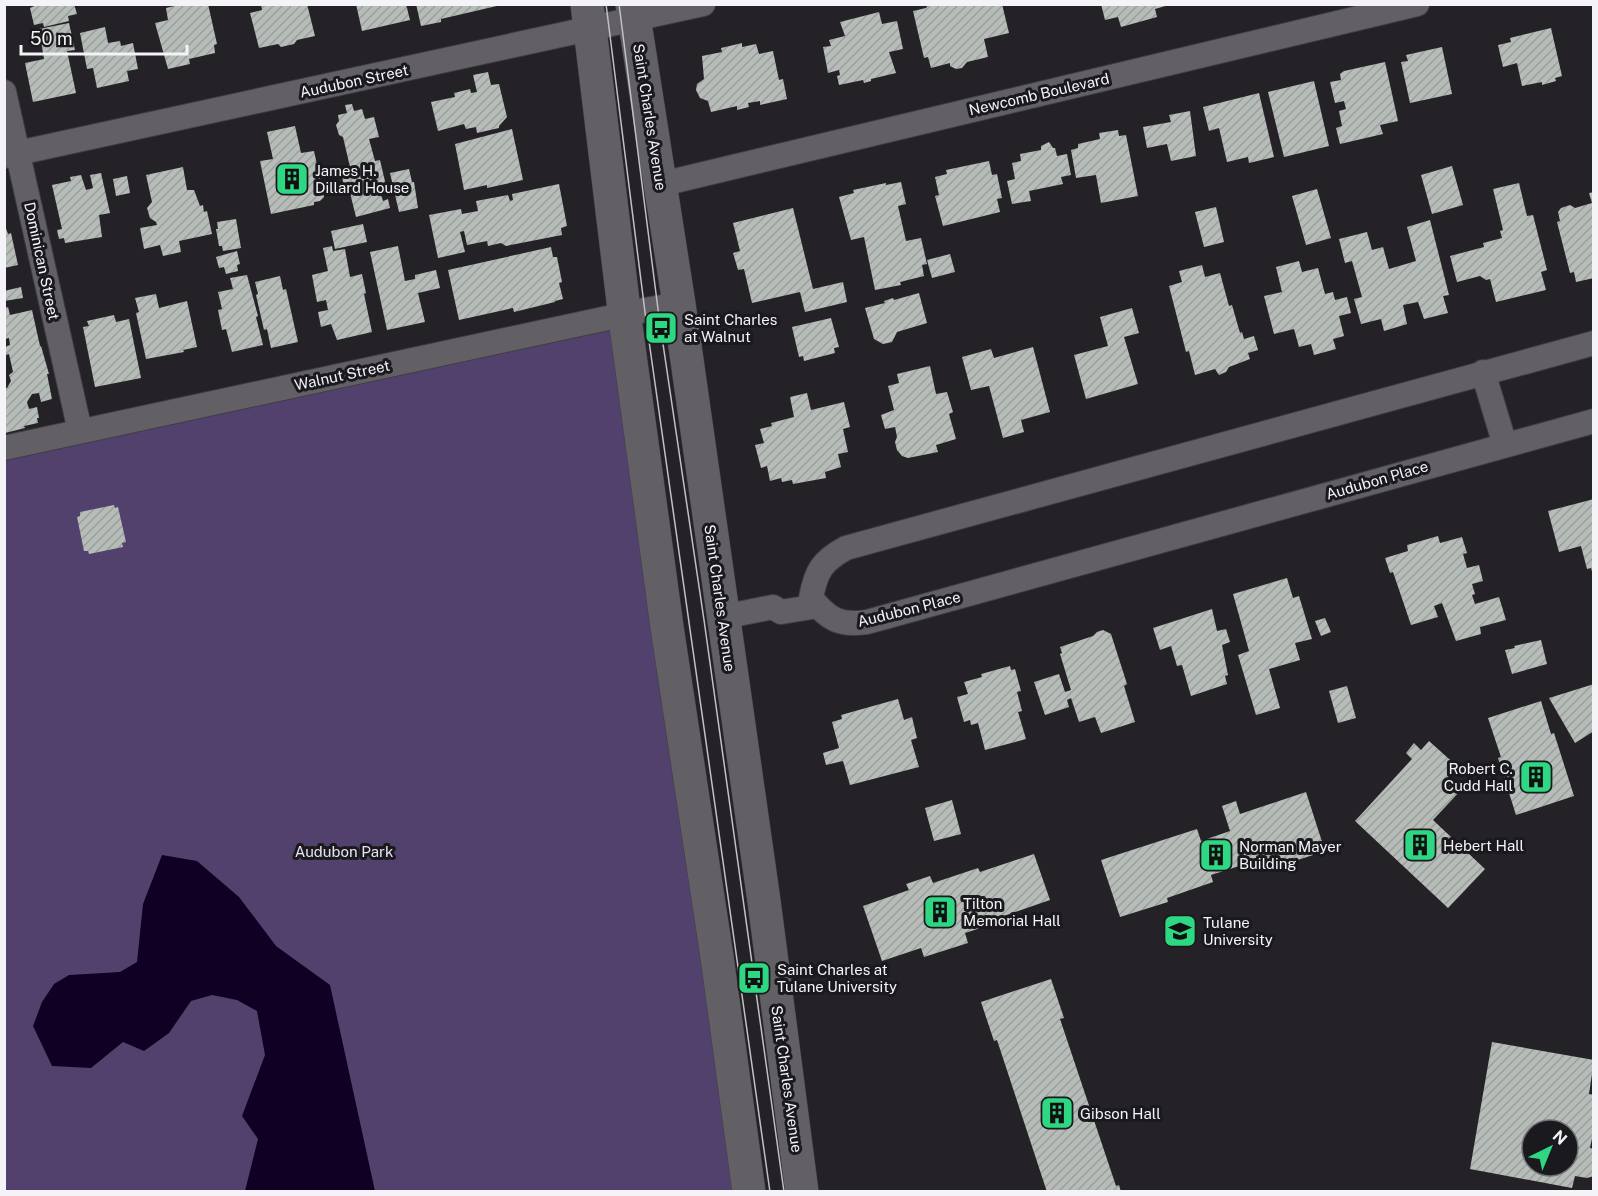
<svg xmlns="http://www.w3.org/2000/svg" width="1598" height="1196" font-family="'Public Sans',sans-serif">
	<defs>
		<pattern id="building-hatch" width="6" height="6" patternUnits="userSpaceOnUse" patternTransform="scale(1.5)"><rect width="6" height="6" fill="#b6bcb7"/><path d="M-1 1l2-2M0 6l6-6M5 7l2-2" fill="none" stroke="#9b9f9c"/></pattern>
	</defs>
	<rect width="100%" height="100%" fill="#242227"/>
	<!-- park -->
	<path fill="#53416d" d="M614 322 737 1191H5L4 450Z"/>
	<!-- water -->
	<path fill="#100023" d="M162 855 197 861 239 897 276 946 330 985 375 1191H245L258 1139 242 1116 265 1055 257 1011 237 1000 212 995 191 1001 169 1033 144 1051 123 1042 91 1068 52 1066 33 1026 42 1002 54 984 69 975 120 972 137 962 143 904Z"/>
	<!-- building -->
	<path fill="url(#building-hatch)" fill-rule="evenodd" d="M39 4H74L77 14 68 16 69 21 44 27 43 23 34 25 30 8Z
		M183 4H208L217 44 214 45 215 53 189 59 190 64 168 69 155 23 168 20 166 8Z
		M261 4H307L315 36 297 40 294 44 281 47 278 44 259 48 250 13 262 10Z
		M356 4H406L410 20 362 31Z
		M416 4H501V5L441 19V22L421 26Z
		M929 4H1002L1009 33 984 39 988 57 967 62 962 68 956 69 950 66V63L931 68 928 57 924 58 913 11 926 8Z
		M1101 4H1169V5L1155 9 1157 17 1121 27 1118 17 1105 20Z
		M879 12 882 24 897 21 903 49 889 52 896 73 871 79V81L864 83 863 80 839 85 837 76 840 75 839 70 828 73 823 47 831 46 829 40 845 36 840 22Z
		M69 23 75 50 67 51 76 93 33 102 25 63 44 59 39 29Z
		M105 27 108 43 120 41 121 46 133 43 138 69 127 71 129 81 97 88 93 68 87 69 80 33Z
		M1551 28 1562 76 1555 78 1556 81 1542 85V82L1522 86 1517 63 1503 67 1498 45 1511 42 1510 38Z
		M742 43V47L756 44 759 54 773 51 779 80 783 79 787 99 760 105V101L748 103 749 107 737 110V106L711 112 708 101 700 98 696 90 697 84 704 79 702 56 722 52 721 48Z
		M1442 47 1452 94 1410 103 1401 62 1408 61 1406 55Z
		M1385 62 1398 121 1380 125 1383 134 1340 144 1336 128 1342 126 1339 111 1346 109 1344 101 1335 103 1330 82 1341 80 1340 74 1344 71Z
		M488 72 491 85 499 84 507 117 499 126V128L477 133 476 127 466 129 464 124 438 131 431 102 455 97 454 93 470 89 471 93 477 92 473 75Z
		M1314 81 1329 146 1284 157 1268 92Z
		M1259 93 1274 157 1249 163 1248 157 1227 162 1219 128 1209 131 1203 107Z
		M352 104 354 111 362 109 365 119 374 117 379 137 369 139 375 161 380 160 387 190 380 192 383 201 388 199 390 208 356 217 348 185 344 186 340 169 350 167 343 137 339 135 336 125 339 121 338 115 347 113 345 105Z
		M1190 111 1196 156 1171 161 1167 144 1147 148 1143 127 1171 122 1169 115Z
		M295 126 301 153 314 151 324 197 320 201 314 202V205L271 214 260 161 273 159 267 132Z
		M512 129 523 180 487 188V185L464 190 455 144Z
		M1118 130 1119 136 1126 135 1138 196 1101 203 1096 175 1076 178 1071 150 1078 148V144L1100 139 1099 133Z
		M1049 142 1053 148H1055L1057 156 1067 154 1071 175 1061 177 1063 184 1029 191 1031 201 1012 204 1007 181 1015 179 1012 163 1021 161 1020 154 1041 150V146Z
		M989 161 992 175 997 174 1002 198 997 199 1000 212 943 226 935 196 939 195 935 177 947 174 946 170Z
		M1452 166 1463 205 1432 214 1421 175Z
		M183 167 187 190H194L200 206 203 205 204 212 207 211 212 234 179 241 181 252 163 256 160 245 144 249 140 228 157 225 156 222 150 218 147 208 152 202 146 175Z
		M409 169 412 182H414L418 208 399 212 390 173Z
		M101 173 110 213 99 215 102 237 65 243 64 238 59 239 57 230 62 229 52 185 71 181 70 177 81 175 86 190 93 188 90 175Z
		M127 176 130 193 116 196 113 179Z
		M901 182 906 204 898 206 906 241 921 238 927 264 922 265 924 276 900 282 901 285 875 290 864 237 851 240 839 197 854 193 853 190 886 183V185Z
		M1519 183 1527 216 1533 215 1547 270 1541 272 1546 290 1496 302 1490 279 1486 280 1480 276 1457 282 1450 256 1484 247 1483 243 1502 238 1500 231 1503 230 1493 189Z
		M559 184 567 226 561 228 562 235 506 246 501 243 488 246 487 241 467 245 464 231 460 232 465 252 438 258 429 215 461 209 462 214 478 211 476 201 508 195 510 201 513 200 512 194Z
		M1317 189 1331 238 1306 245 1292 196Z
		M1594 192V278L1576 282 1574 272 1570 273 1557 222 1560 221 1558 212 1561 208 1570 205 1575 208 1592 203 1589 193Z
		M1216 207 1224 242 1204 247 1195 212Z
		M793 208 813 289 843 282 847 302 805 312 800 292 752 303 744 269 738 270 733 253 740 251 733 223Z
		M236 219 241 248 223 251 222 246H219L216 229H218L217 222Z
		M1430 220 1449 295 1443 296 1448 313 1424 319 1418 302 1403 305 1407 324 1384 331 1381 319 1361 324 1354 299 1362 297 1352 261 1345 263 1339 239 1367 232 1372 250 1383 247 1389 269 1416 261 1407 227Z
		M4 223 8 234 11 233 18 265 4 268Z
		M363 224 367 242 335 249 331 231Z
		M332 246 333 251 345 249 350 277 362 274 366 293 364 294 372 332 337 340 331 324 321 327 318 312 328 310 326 300 317 302 312 275 328 271 323 248Z
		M398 246 405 281 415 279V275L436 270 440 288 418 293 425 322 387 330 370 252Z
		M551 247 553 257H557L562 282 559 283 563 299 555 301V302L514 312 513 308 459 320 448 270Z
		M237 251 240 264 237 265 238 271 226 274 224 267 219 268 216 257Z
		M950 254 955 272 932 278 927 260Z
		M1299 261 1302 272 1318 268 1325 294 1333 292 1335 300 1347 297 1351 313 1339 316 1344 336 1333 339 1336 349 1314 355 1311 344 1299 347 1294 329 1274 334 1264 296 1282 292 1276 267Z
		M1202 265 1205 277 1220 273 1229 306 1232 305 1240 333 1242 332 1244 339 1254 336 1258 350 1248 353 1250 359 1229 367 1226 372 1219 375 1215 369 1195 375 1189 351 1186 352 1169 286 1182 282 1179 271Z
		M247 275 258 316 256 317 263 345 232 352 226 329 222 330 218 310 222 309 218 292 233 289 230 278Z
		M280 276 283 290 286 289 298 342 271 348 267 329 264 330 256 295 258 294 255 282Z
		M21 287 23 298 4 301V291Z
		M919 293 927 323 897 332 892 342 883 344 874 339 865 308 885 303 884 301 893 298 894 300Z
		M156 294 159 308 187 301 197 347 183 350 184 352 146 359 136 313 139 312 135 298Z
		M8 307 10 315 32 310 40 346H41L49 374H47L52 399 41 402 39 393 32 394 27 402 29 409 37 407 39 418H37L38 423 24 426 25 428 5 433V388H7L11 381 9 375 13 372 9 354 6 355 5 349 7 346 10 345 9 338 4 339V308Z
		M1132 308 1139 333 1124 337 1138 384 1086 399 1074 355 1108 346 1100 317Z
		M114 315 116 322 129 319 141 378 95 387 83 327 89 326 87 321Z
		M831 318 839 347 834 348 835 353 804 361 803 356 799 357 792 327Z
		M1033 347 1050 412 1021 420 1024 432 1003 438 989 386 971 390 962 357 991 349 994 358Z
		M930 366 936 394 947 392 953 412 949 414 956 439 936 445 938 452 908 458 902 456 897 450 895 442 897 437 895 427 885 429 881 415 894 410 888 386 899 383 897 374Z
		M807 393 811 410 844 402 850 427 843 429 848 452 838 454 841 467 825 472 826 478 793 484 792 480 782 482 781 478 770 481 767 466 761 468 755 445 764 443 760 429 772 426 771 423 794 417 790 397Z
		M1594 499V575H1593L1591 568 1587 569 1581 546 1559 552 1548 511Z
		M114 505 115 508 118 507 126 542 122 543 123 547 89 554 88 551H84L77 517 80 516V512Z
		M1438 536 1440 543 1462 537 1467 553 1463 554 1467 568 1479 565 1483 581 1472 584 1475 594 1472 595 1475 604 1499 597 1506 620 1480 627 1481 634 1456 641 1442 603 1434 606 1438 617 1411 625 1393 572 1390 573 1385 558 1408 551 1407 545Z
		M1287 578 1293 598 1299 596 1312 639 1295 643 1300 660 1269 669 1280 708 1256 715 1238 655 1249 651 1233 594Z
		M1212 609 1217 631 1226 629 1230 642 1222 645 1228 675 1225 676 1227 684 1191 696 1182 665 1177 666 1171 646 1160 650 1153 628Z
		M1325 618 1331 632 1321 636 1315 621Z
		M1103 630 1111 634 1127 684 1124 686 1135 722 1101 733 1095 717 1079 722 1071 698 1067 700 1069 707 1045 715 1034 682 1059 674 1065 692 1071 690 1060 654 1062 653 1060 647 1093 636 1097 632Z
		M1541 640 1547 664 1512 674 1505 650 1515 648 1514 646Z
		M1010 666 1011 670 1015 669 1021 691 1017 692 1022 711 1018 712 1026 739 985 750 978 723 971 725 970 720 964 722 957 697 968 694 964 682 982 677 981 674Z
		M1594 684V731L1575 743 1549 698Z
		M1347 686 1356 718 1338 723 1329 691Z
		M898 699 904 720 912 717 917 738 911 740 919 767 850 785 843 761 826 765 823 753 839 748 832 722 842 719 841 715Z
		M1541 701 1551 734 1554 733 1574 796 1516 815 1498 758 1501 757 1488 718Z
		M1429 741 1458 767 1448 777 1461 790 1433 820 1485 869 1448 908 1355 821 1412 759 1406 753 1414 743 1421 750Z
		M1306 792 1325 851 1265 871 1261 859 1211 875 1213 882 1167 898 1168 902 1120 917 1101 860 1197 829 1201 841 1230 831 1222 806 1236 801 1240 814Z
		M952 800 961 834 934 841 925 808Z
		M1034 854 1050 900 995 919 996 923 965 933 968 943 924 957 921 948 882 961 863 906 909 890 906 884 930 876 933 883 978 868 980 872Z
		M1051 979 1064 1018 1060 1019 1116 1186 1119 1185 1121 1192H1047L997 1040 994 1041 981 1002Z
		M1492 1042 1594 1060 1589 1094 1594 1095V1129L1590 1148 1594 1149V1176L1587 1178 1575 1176 1572 1188 1470 1169ZM1532 1130H1568V1166H1532Z"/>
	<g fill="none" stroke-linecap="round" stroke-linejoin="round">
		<!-- minor casing -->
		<g stroke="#403e43" stroke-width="26">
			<path id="minor" d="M4 92 80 431
				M4 156 703 4
				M662 184 1417 4
				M1594 343 846 548C822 561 816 571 811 598 828 619 839 626 867 622L1594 421
				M1483 372 1505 445
				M4 448 645 310 679 304
				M773 607 781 612 818 606
				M723 617 773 607"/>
		</g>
		<!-- secondary casing -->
		<g stroke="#403e43" stroke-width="34">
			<path id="secondary" d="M587 4 626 326 667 627 717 957 749 1192
				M632 4 679 304 764 901 802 1192"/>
		</g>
		<!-- minor -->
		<use href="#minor" stroke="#626065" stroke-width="24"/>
		<!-- secondary -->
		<use href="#secondary" stroke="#626065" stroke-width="33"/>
		<!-- tram -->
		<path stroke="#c2c1c5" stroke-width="1.5" d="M606 4 646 320 770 1192
			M619 4 659 317 704 620 784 1192"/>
	</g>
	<!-- icons -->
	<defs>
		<g id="building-square" transform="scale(1.725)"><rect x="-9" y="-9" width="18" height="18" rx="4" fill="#2ed883" stroke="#1a191d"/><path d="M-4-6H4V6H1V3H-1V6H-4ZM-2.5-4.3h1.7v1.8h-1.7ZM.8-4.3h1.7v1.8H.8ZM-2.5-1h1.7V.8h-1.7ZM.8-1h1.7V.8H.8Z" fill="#111"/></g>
		<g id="bus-square" transform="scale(1.725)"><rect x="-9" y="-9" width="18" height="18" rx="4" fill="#2ed883" stroke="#1a191d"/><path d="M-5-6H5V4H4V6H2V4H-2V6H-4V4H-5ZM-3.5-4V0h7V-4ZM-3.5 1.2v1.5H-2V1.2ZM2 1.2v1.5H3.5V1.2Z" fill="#111"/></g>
		<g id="university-square" transform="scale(1.725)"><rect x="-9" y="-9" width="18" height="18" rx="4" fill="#2ed883" stroke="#1a191d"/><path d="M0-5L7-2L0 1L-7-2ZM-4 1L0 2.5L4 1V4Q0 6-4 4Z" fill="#111"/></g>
	</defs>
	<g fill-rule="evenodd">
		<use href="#building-square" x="292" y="179"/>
		<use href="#bus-square" x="661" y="328"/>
		<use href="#building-square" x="1536" y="777"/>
		<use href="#building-square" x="1420" y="845"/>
		<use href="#building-square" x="1216" y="855"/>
		<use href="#building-square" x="940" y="912"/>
		<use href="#university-square" x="1180" y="931"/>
		<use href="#bus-square" x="754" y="978"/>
		<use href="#building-square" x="1057" y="1113"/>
	</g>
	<g text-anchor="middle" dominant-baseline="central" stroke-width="6" stroke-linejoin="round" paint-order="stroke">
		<!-- street labels -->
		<g font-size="15" fill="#f4f3f7" stroke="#1a191d">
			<text transform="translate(354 81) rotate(-12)">Audubon Street</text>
			<text transform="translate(1039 94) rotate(-13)">Newcomb Boulevard</text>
			<text transform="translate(650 117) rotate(81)">Saint Charles Avenue</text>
			<text transform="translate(42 261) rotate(78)">Dominican Street</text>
			<text transform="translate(342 375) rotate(-12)">Walnut Street</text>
			<text transform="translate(1377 480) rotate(-16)">Audubon Place</text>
			<text transform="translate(720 598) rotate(82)">Saint Charles Avenue</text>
			<text transform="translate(909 609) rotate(-14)">Audubon Place</text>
			<text transform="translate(787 1079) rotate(82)">Saint Charles Avenue</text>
		</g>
		<!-- poi labels -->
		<g font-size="15" fill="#f4f3f7" stroke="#1a191d" text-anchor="start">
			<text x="315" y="170">James H.<tspan x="315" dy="17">Dillard House</tspan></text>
			<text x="684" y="319">Saint Charles<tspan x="684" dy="17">at Walnut</tspan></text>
			<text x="1513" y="768" text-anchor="end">Robert C.<tspan x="1513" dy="17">Cudd Hall</tspan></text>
			<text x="1443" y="845">Hebert Hall</text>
			<text x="1239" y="846">Norman Mayer<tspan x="1239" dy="17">Building</tspan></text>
			<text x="963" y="903">Tilton<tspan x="963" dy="17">Memorial Hall</tspan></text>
			<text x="1203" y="922">Tulane<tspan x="1203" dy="17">University</tspan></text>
			<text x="777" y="969">Saint Charles at<tspan x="777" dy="17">Tulane University</tspan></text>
			<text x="1080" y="1113">Gibson Hall</text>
		</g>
		<!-- park labels -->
		<g font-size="15" fill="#e7e1f3" stroke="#1a191d">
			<text x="344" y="851">Audubon Park</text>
		</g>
	</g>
	<!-- border -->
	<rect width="1598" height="1196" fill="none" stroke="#f4f3f7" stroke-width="12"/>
	<!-- north arrow -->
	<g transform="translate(1550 1148) rotate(43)"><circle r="28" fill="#1a191d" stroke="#717074" stroke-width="1.5"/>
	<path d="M0-4.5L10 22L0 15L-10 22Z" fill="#2ed883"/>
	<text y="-9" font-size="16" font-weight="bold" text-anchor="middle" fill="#f4f3f7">N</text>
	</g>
	<!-- scale -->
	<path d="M21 45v9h166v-9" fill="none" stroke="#f4f3f7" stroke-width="3"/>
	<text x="30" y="45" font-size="18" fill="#f4f3f7" stroke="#1a191d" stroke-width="4.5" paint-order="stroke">50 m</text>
</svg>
